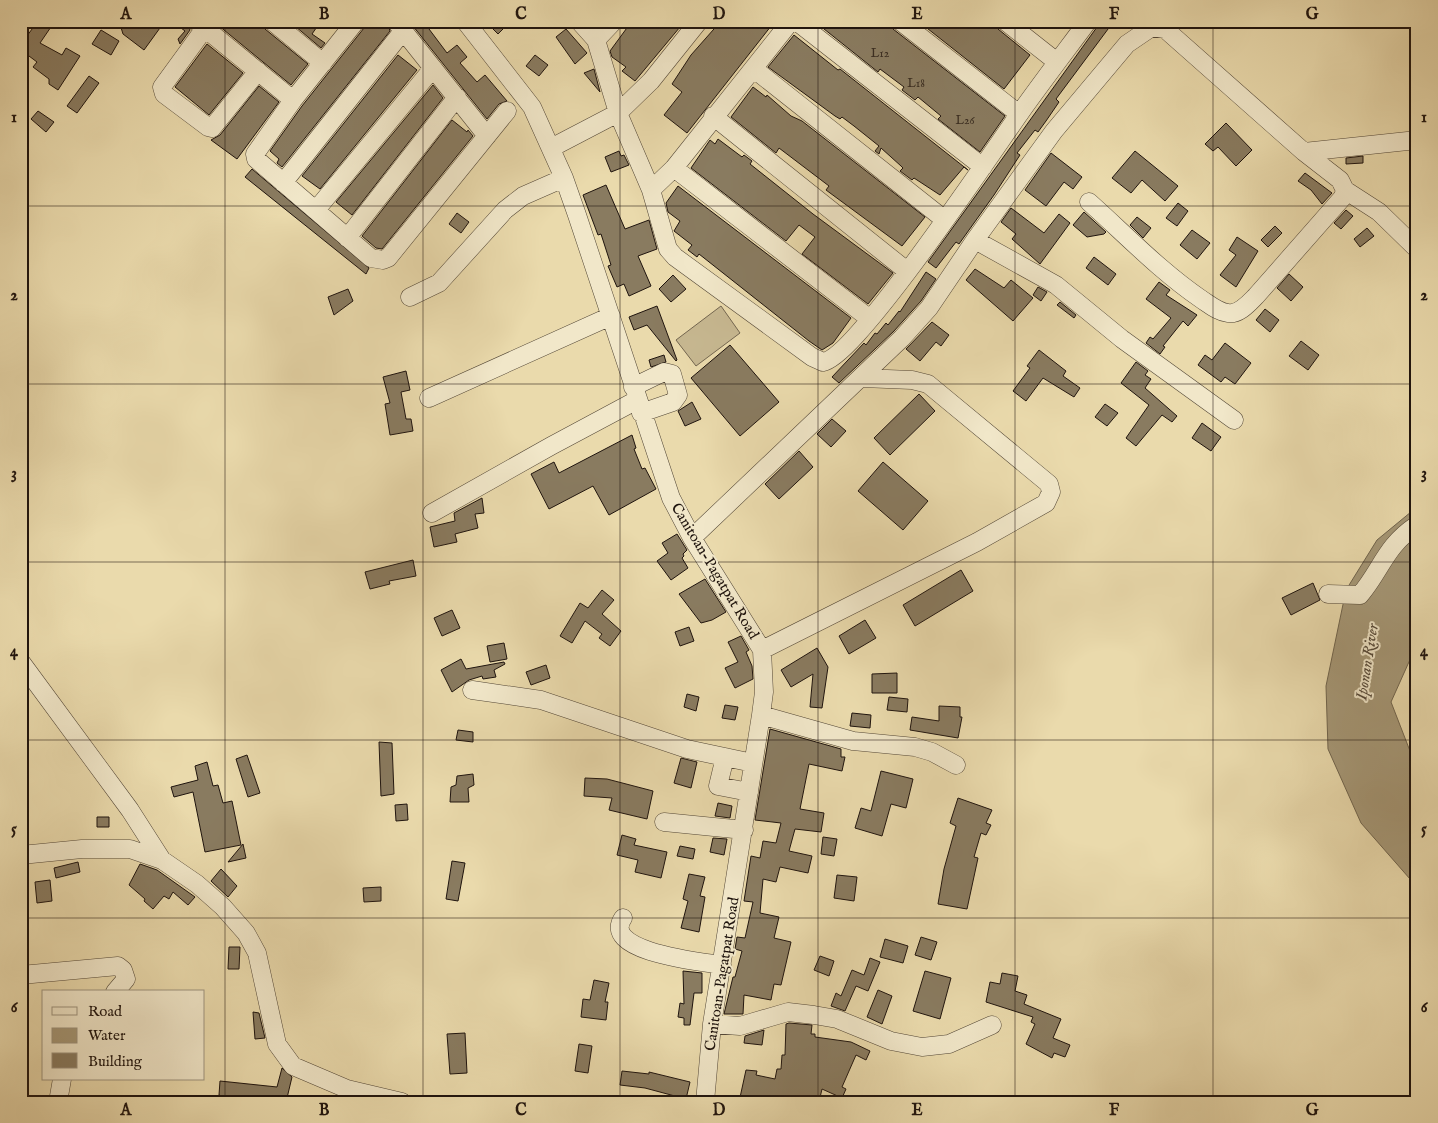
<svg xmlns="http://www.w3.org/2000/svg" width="1438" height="1123" font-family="'IM FELL English',serif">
	<rect width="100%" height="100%" fill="#eadaac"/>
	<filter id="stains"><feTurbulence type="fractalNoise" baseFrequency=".004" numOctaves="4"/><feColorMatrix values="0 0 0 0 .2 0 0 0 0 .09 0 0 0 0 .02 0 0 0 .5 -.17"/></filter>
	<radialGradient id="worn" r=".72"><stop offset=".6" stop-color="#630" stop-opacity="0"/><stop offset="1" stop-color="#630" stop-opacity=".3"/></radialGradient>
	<!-- green -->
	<path fill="#c7b891" stroke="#736650" d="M721 306 740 333 696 366 676 340Z"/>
	<!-- water -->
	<path fill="#a59776" stroke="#6f634c" d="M1417 507V644L1391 702 1417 769V887L1361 823 1328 749 1326 686 1346 590 1377 540Z"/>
	<!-- building -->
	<path fill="#897b60" stroke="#1f140e" d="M38 21H55L40 43 62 55 66 48 80 56 58 90 49 84V79L33 67 37 62 21 50V44Z
		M119 21H165L144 50 123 34Z
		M172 21H186L190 30 180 44 178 39 185 31Z
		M213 21H262L265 29 308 64 291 85Z
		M289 21H321L312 34 325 43 321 48Z
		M366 21H387L390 31 282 167 277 163 279 159 270 151 302 106 364 28Z
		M409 21H423L447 53 457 45 467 57 460 63 477 82 485 75 507 101 499 104 487 119Z
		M485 21H499L505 27 498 34Z
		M632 21H654L660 25 663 21H685L635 81 622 71 626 67 612 57 610 51Z
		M721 21H775L687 133 664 115 682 92 672 84 691 55Z
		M814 21H890L893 29 1005 116 980 152 938 119 941 116 918 97 915 100 902 90 904 87 880 69 878 72Z
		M918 21H995L998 29 1030 55 1004 89Z
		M1098 21H1114L1056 99 1059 102 1046 121 1038 132 1035 130 1017 153 1020 155 994 195 959 244 956 242 936 268 928 262 1097 27Z
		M566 29 587 53 575 64 556 37Z
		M101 30 119 41 111 55 92 44Z
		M794 35 838 70 840 69 968 170 964 167 940 195 914 178 912 180 900 171 903 168 901 166 881 148 879 154 875 151 879 146 854 126 842 117 840 119 835 116 768 67Z
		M207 44 243 73 209 115 175 87Z
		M398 55 417 70 320 189 302 176Z
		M535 55 548 65 539 76 526 66Z
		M594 69 600 92 584 73Z
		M89 76 99 83 77 113 67 106Z
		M433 85 443 98 352 215 336 202Z
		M259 86 279 102 237 159 211 140 220 135Z
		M753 87 766 97 767 95 791 116 802 121 925 217 902 246 826 190 829 186 779 148 776 153 731 117Z
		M38 111 54 122 46 132 31 119Z
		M452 120 467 132 468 130 473 136 382 249 376 248 362 236Z
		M1226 123 1252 150 1236 166 1218 147 1213 151 1205 144Z
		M718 139 742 157 744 155 752 161 750 164 813 214 893 273 868 304 802 254 815 237 799 225 786 241 691 168 710 140 715 144Z
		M619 151 621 156 624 155 629 165 611 172 605 157Z
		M1135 151 1178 186 1165 201 1142 180 1131 193 1112 178Z
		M1051 153 1082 177 1073 189 1064 182 1046 206 1025 190Z
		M1363 156V163L1346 164V158Z
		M252 169 369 268 366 274 245 177Z
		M1305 173 1332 193 1322 204 1311 190 1298 181Z
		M606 185 625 229 649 220 657 249 638 256 651 286 629 296 624 284 617 287 608 266 611 265 601 234 598 235 583 195Z
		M678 186 851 318 833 343 822 350 809 341 699 254 697 257 688 250 692 245 674 231 680 221 668 212 666 203Z
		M1178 203 1188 211 1177 226 1166 218Z
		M1011 208 1044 233 1059 214 1070 223 1040 264 1012 239 1016 234 1001 222Z
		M1346 210 1353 216 1341 229 1334 223Z
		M1084 212 1106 232 1104 234 1087 237 1073 225Z
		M457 213 469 222 461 233 449 224Z
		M1137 217 1151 228 1143 238 1130 225Z
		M1275 226 1282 233 1268 247 1261 240Z
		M1367 228 1374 236 1360 247 1354 239Z
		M1192 230 1210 243 1197 259 1180 245Z
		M1237 237 1258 251 1236 287 1220 275 1236 255 1229 250Z
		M1094 257 1116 274 1108 285 1086 268Z
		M975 269 1004 288 1011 280 1033 298 1013 321 966 280Z
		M926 272 936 279 921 301 894 331 839 383 832 377 864 343 866 345 875 333 877 334 886 323 888 325 899 311 900 312Z
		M1289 274 1303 287 1291 301 1277 288Z
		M673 275 686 289 671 302 659 289Z
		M1159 282 1170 290 1166 295 1197 315 1188 326 1183 321 1163 346 1165 347 1160 354 1146 343 1150 337 1153 339 1171 318 1146 299Z
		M1038 287 1047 292 1041 301 1033 295Z
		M348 289 353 301 334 315 328 297Z
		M1060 302 1076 315 1074 318 1057 305Z
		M657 306 677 360 676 361 647 325 634 330 629 317Z
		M1265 309 1279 320 1270 332 1256 320Z
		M932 322 949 335 941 346 936 342 920 361 906 349Z
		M1301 341 1319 355 1308 370 1289 356Z
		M1225 343 1251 363 1235 384 1225 377 1221 382 1198 365 1205 355 1212 360Z
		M730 345 779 402 740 436 691 378Z
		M1039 350 1066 371 1063 376 1080 388 1074 397 1043 378 1026 401 1013 391 1030 368 1027 366Z
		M664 355 666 362 651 367 649 360Z
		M1136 362 1148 371 1145 375 1151 379 1145 388 1177 416 1172 422 1162 415 1136 446 1126 438 1149 405 1121 383Z
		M406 371 410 390 401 392 406 419H411L413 431 390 435 385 404 390 403 383 377Z
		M919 394 935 411 890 455 874 438Z
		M692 402 701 419 685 426 678 411Z
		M1105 404 1118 413 1107 426 1095 417Z
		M832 419 846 431 831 447 817 434Z
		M1202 423 1221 437 1211 451 1192 438Z
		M632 435 636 448 634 449 642 469 645 468 656 489 609 515 593 486 549 509 531 474 554 462 559 473Z
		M799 451 813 467 779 499 765 484Z
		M883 462 928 501 903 530 858 491Z
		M482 498 484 513 475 514 478 528 455 534 457 542 434 547 430 527 455 521 454 513Z
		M677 534 687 550 683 554 684 556 682 558 688 568 671 580 657 561 668 553 662 543Z
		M413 560 416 576 389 581 390 584 370 589 365 572Z
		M961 570 973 591 915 626 903 605Z
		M705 579 726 612 712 620 701 623 679 594Z
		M1313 583 1320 600 1291 615 1282 598Z
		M602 590 614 600 602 614 621 631 610 646 599 638 602 634 585 621 572 643 560 636 580 603 588 608Z
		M452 610 460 628 442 636 434 618Z
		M865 620 876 638 849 654 839 636Z
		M689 627 694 641 680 646 675 632Z
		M741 636 749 650 746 652 752 666 753 679 735 688 725 668 738 662 728 642Z
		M504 643 507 659 490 662 487 646Z
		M817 648 828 667 822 708 810 707 813 674 791 687 781 670Z
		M461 659 466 669 504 662 505 664 494 670 496 677 483 679 482 676 469 680 452 692 441 670Z
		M546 665 550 678 531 685 526 672Z
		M897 673V693H872V674Z
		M687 694 699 697 696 711 684 707Z
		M889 697 908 699 907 712 887 710Z
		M725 705 738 707 735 720 722 718Z
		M939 706 960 707V717H962L958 738 910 730 912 717 939 721Z
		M852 713 871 715 870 728 850 726Z
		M770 729 841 749V757H845L842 771 809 764 800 809 824 813 821 832 795 829 789 851 812 856 808 873 780 867 776 882 763 879 760 913 779 917 774 938 791 942 781 985 774 984 771 1000 744 995 743 1014H724L733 977H735L742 951 735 949 737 937 745 938 753 902 744 901 751 856 760 858 763 841 776 843 781 823 755 820Z
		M458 730 473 732V742L456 740Z
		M379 742 392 743 394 794 381 796Z
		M247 755 260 793 248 797 236 759Z
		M681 758 697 762 691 788 674 783Z
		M207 762 213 786 218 785 223 803 232 801 241 845 205 852 193 792 174 797 171 787 198 780 195 766Z
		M881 771 913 779 906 808 891 804 882 836 855 828 861 808 871 811Z
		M473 774 474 785 468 788 469 802H450L451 787 456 785 457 776Z
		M585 778 607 779 653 791 647 819 609 810 612 798 584 796Z
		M958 798 992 810 986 823 991 825 986 835 981 833 974 857 978 858 967 909 938 904 944 869 956 826 950 823Z
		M718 803 732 806 730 818 715 816Z
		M407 804 408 820 396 821 395 805Z
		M97 817H109V827H97Z
		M622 835 636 839 634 845 667 852 661 878 635 872 638 860 617 855Z
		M823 837 837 839 834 856 821 854Z
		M713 838 727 839 724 855 710 852Z
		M243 844 246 858 228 862Z
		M680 846 695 849 693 859 677 856Z
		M452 861 465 863 458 901 446 899Z
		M78 862 80 872 56 878 54 868Z
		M140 864 157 870 195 897 188 905 173 892 169 899 164 896 153 909 144 901 145 899 129 885Z
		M221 869 237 886 228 897 211 881Z
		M689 874 705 877 700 896 705 897 699 932 681 928 688 901 683 899Z
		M837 875 857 877 854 901 834 898Z
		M50 880 52 901 37 903 35 882Z
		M381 887V901L364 902 363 888Z
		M921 937 937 942 931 960 915 955Z
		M885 939 908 946 903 963 880 957Z
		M229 947H240L239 969H228Z
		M820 956 834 961 829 976 814 970Z
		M870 958 880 962 868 991 856 986 845 1011 831 1006 836 993 841 996 852 970 864 975Z
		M683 971 702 973V993H694L690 1025H684V1018L678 1017 680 1003 684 1004Z
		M925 971 951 978 940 1019 913 1011Z
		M1002 973 1018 976 1015 991 1027 995 1024 1004 1061 1019 1053 1038 1070 1045 1065 1057 1054 1053 1052 1058 1026 1044 1035 1024 1031 1022 1033 1017 986 1002 990 982 1000 984Z
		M594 980 609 983 605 1002H608L606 1020 581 1017 583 999 590 1000Z
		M878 990 892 996 882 1024 867 1017Z
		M253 1012 259 1013 265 1038 255 1039Z
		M789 1023 812 1025 811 1034H815V1037L851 1042 870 1051 866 1060 856 1055 842 1087 846 1089 842 1098 822 1089 819 1102H739L746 1070 757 1071 756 1075 775 1079 777 1069H781L782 1055H785L786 1024Z
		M764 1030 762 1045 744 1043 745 1036Z
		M465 1033 467 1073 450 1074 447 1034Z
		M579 1044 592 1046 588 1073 575 1071Z
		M282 1068 292 1077 287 1098 245 1096 244 1102H239L219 1095 220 1081 277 1087Z
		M622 1071 649 1074V1072L690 1082 686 1099 645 1088 620 1085Z"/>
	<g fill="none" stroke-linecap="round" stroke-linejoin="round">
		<!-- minor casing -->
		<g stroke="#524636" stroke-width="19">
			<path id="minor" d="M196 21 293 100
				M272 21 323 63
				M356 21 293 100 255 154 256 159 371 258 383 260 388 258 507 111
				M465 21 532 107 564 178 577 215 671 498 692 538 762 650 764 692 761 715 712 1024 705 1102
				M579 21 596 40 618 113 651 190 668 249 675 257 812 357 823 362C856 357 993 151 1020 113 1042 82 1065 52 1088 21
				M796 21 983 167
				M900 21 1019 114
				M1005 21 1057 62
				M397 23 487 136
				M205 28 162 87 164 94 208 127 212 128 258 71
				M596 40 614 21
				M754 69 945 220
				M713 116 907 271
				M551 148 618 113 651 81 699 21
				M674 168 870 319
				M283 183 403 31
				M651 190 674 168 791 21
				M1345 190 1379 212 1417 249
				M1089 202C1126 235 1160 271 1201 299 1209 304 1218 312 1228 313 1239 315 1249 303 1256 296L1343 197 1345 190 1340 180 1304 152
				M316 210 433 68
				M347 238 457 97
				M975 240 1056 285 1122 339 1234 420
				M410 297 439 283 505 210 523 196 564 178
				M633 387 664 372 672 374 678 395 673 402 641 413
				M429 398 611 316
				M432 513 551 446 637 400
				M692 538 902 338 929 308 975 240 1054 131 1127 44 1152 27 1165 29 1304 152 1417 140
				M1328 594 1360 595C1382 569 1385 546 1417 525
				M762 650 977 542 1046 503 1051 492 1049 484 928 384 912 380 862 378
				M21 662 130 810 162 860
				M472 690 541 700 687 749 753 763
				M761 715 853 741 915 747 932 752 956 765
				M725 757 718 786 749 792
				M664 822 744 830
				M21 855 82 849H130L162 860 197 884 223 907 246 933 257 953 277 1044 293 1066 347 1089 402 1102
				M623 918C600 952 703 962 722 965
				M21 975 118 966 123 970 126 979 115 992
				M712 1024 740 1026 788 1012 814 1015 837 1019 891 1041 922 1047 949 1044 992 1025
				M58 1102 62 1079"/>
		</g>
		<!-- minor -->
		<use href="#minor" stroke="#f1e7c9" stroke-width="18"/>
	</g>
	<!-- grid -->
	<path fill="none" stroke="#1f140e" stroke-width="1" stroke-opacity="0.55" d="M225 21V1102M423 21V1102M620 21V1102M818 21V1102M1015 21V1102M1213 21V1102M21 206H1417M21 384H1417M21 562H1417M21 740H1417M21 918H1417"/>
	<g text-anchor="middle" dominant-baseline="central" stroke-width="4" stroke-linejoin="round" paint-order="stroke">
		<!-- number labels -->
		<g font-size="12" fill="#3a2e22">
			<text x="880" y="53">L12</text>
			<text x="916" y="83">L18</text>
			<text x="965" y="120">L26</text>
		</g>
		<!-- street labels -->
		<g font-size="15" fill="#1f140e" stroke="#f1e7c9">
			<text transform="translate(715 571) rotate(59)">Canitoan-Pagatpat Road</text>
			<text transform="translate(722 974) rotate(-81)">Canitoan-Pagatpat Road</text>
		</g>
		<!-- water labels -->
		<g font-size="16" font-style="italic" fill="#554838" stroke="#f1e7c9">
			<text transform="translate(1368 662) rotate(-81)">Iponan River</text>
		</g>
	</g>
	<!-- margin -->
	<rect width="1438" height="1123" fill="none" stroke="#eadaac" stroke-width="55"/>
	<!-- legend -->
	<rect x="42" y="990" width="162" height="90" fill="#f1e7c9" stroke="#9d937e"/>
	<rect x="52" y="1007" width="25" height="8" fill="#f1e7c9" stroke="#9d937e"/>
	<text x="88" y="1016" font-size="15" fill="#1f140e">Road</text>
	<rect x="52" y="1028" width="25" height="15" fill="#a59776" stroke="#9d937e"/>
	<text x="88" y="1040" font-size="15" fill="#1f140e">Water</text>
	<rect x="52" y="1053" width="25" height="15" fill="#897b60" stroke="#9d937e"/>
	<text x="88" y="1066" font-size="15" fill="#1f140e">Building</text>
	<rect x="28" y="28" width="1382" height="1068" fill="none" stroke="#1f140e" stroke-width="2"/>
	<g font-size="16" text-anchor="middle" font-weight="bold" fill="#1f140e">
		<text x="126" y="19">A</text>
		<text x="324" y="19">B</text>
		<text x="521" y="19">C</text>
		<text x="719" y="19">D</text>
		<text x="917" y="19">E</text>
		<text x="1114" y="19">F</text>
		<text x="1312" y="19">G</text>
		<text x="14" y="122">1</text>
		<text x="1424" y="122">1</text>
		<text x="14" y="300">2</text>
		<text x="1424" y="300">2</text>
		<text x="14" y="478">3</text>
		<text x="1424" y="478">3</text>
		<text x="14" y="656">4</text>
		<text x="1424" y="656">4</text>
		<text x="14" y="834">5</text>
		<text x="1424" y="834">5</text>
		<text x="14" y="1012">6</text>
		<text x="1424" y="1012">6</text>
		<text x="126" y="1115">A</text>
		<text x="324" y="1115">B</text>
		<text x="521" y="1115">C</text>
		<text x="719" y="1115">D</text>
		<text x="917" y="1115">E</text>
		<text x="1114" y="1115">F</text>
		<text x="1312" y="1115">G</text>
	</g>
	<rect width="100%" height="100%" filter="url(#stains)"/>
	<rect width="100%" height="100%" fill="url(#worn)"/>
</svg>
